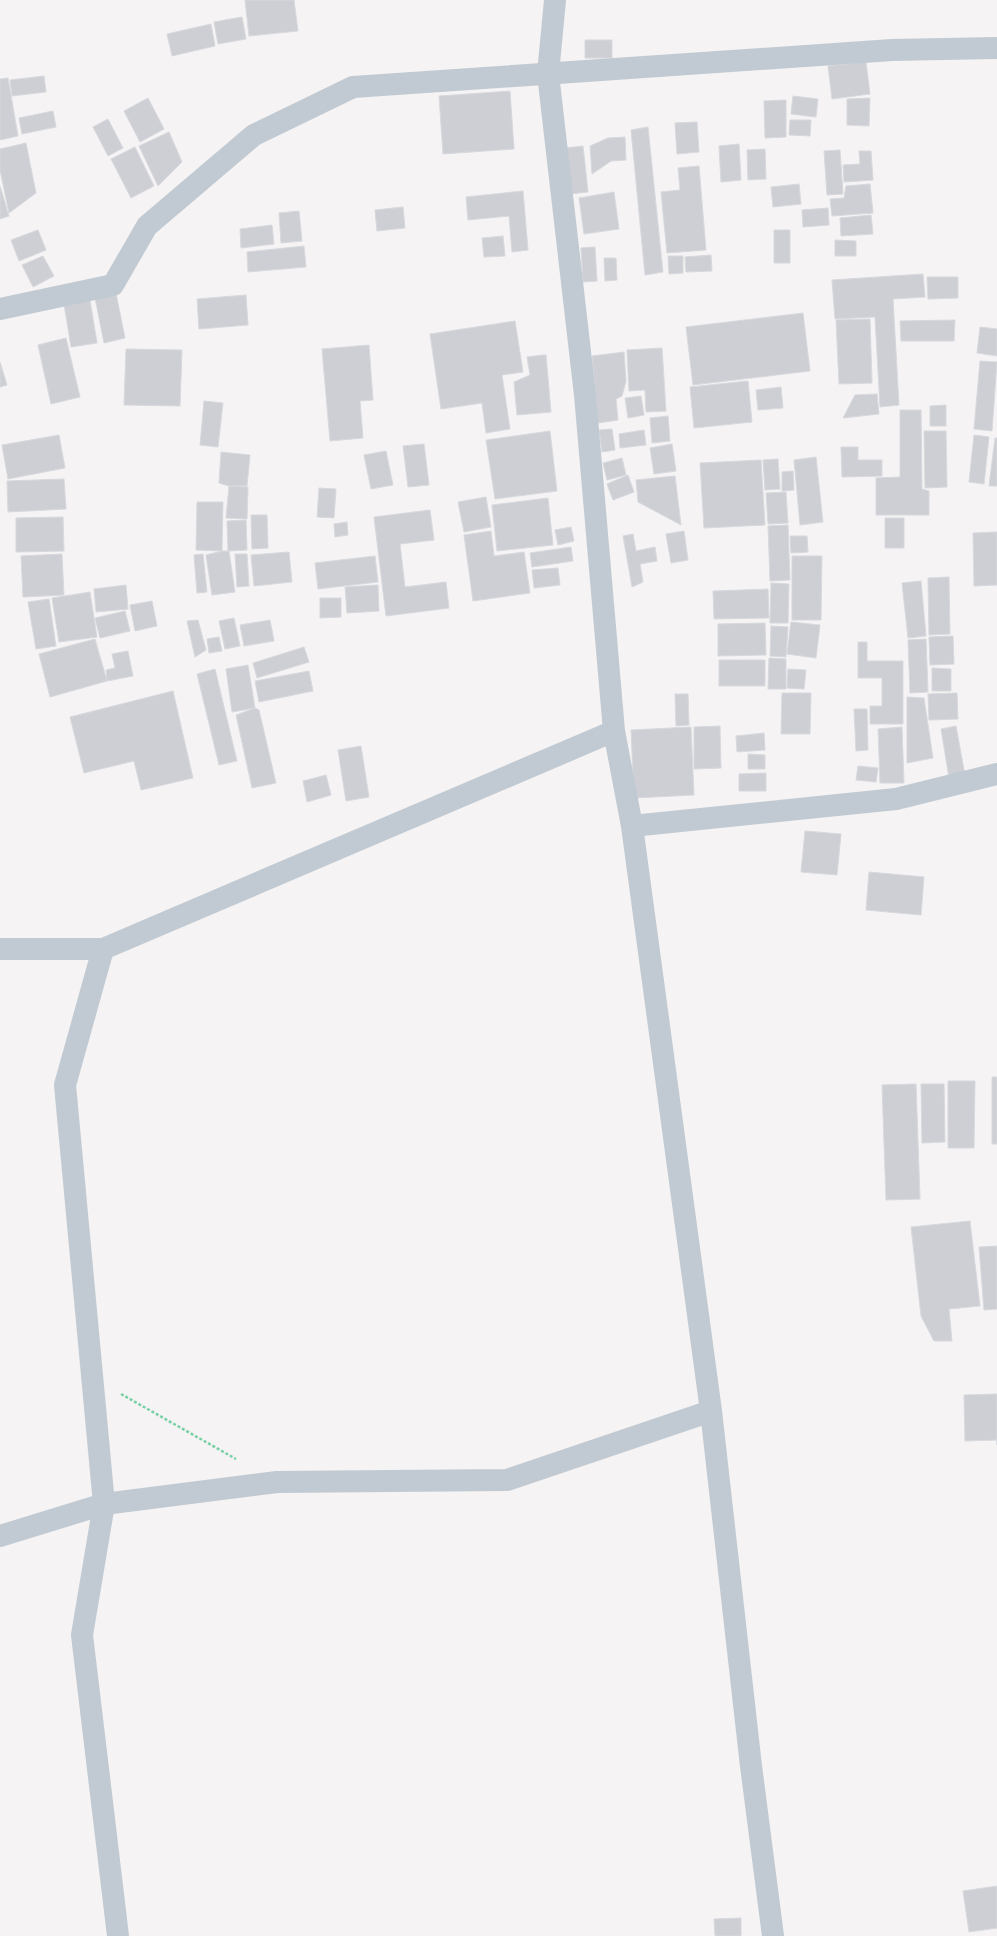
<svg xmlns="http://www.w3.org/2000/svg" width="997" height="1936" font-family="'Varela Round',sans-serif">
	<rect width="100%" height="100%" fill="#f5f3f3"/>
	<!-- building -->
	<path fill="#cdcfd5" stroke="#d7d9de" d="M245 0H294L298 31 249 36Z
		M242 17 246 39 218 44 214 22Z
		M211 24 215 46 172 56 167 34Z
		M585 40H612V58H585Z
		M866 62 870 94 832 99 828 66Z
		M44 76 46 92 12 96 10 80Z
		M8 78 18 136 0 140V79Z
		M510 91 514 149 443 154 439 96Z
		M793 96 818 99 816 117 791 114Z
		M148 98 164 129 140 142 124 111Z
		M870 98 869 126 847 125V99Z
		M786 100V137L765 138 764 101Z
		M53 111 56 127 22 134 19 118Z
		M108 119 123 148 108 156 93 127Z
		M790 120H811L810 136 789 135Z
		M697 122 699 152 677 154 675 123Z
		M648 127 663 272 645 275 631 130Z
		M169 132 182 162 158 186 139 146Z
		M625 137 626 160 611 161 592 174 590 146 608 138Z
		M26 143 36 193 9 213 0 170V149Z
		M739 144 741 180 721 182 719 146Z
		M583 146 588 192 570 194 565 148Z
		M135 147 154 186 131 198 111 159Z
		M765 149 766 179 748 180 747 150Z
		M840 150 843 194 827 195 824 151Z
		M859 151H871L873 180 844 182 843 165 860 164Z
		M699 166 706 250 667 253 661 192 680 190 678 168Z
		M799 184 801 204 773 207 771 187Z
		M870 184 873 213 832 216 830 199 844 198 846 186Z
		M0 186 9 216 0 219Z
		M523 191 528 250 512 252 509 216 468 220 466 197Z
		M614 192 619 229 584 234 579 198Z
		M403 207 405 228 377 231 375 210Z
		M828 208 829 225 803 227 802 210Z
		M299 211 302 241 281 243 279 213Z
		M871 215 873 234 841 236 840 218Z
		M272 225 274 244 241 248 240 229Z
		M38 230 46 250 19 261 11 240Z
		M774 230H790V263H774Z
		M503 236 505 256 484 257 482 238Z
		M835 240 856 241V256H835Z
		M304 246 306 267 248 272 247 252Z
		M595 247 597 281 583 282 581 248Z
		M711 255 712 271 686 272 685 257Z
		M43 256 54 276 33 287 22 265Z
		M668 256H683V273L669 274Z
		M604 258H616L617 280 605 281Z
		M923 274 925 297 893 299 899 405 880 407 875 317 835 319 832 280Z
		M927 277H958V298L928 299Z
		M116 293 125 338 104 343 95 298Z
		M246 295 248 325 199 329 197 299Z
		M90 300 97 343 71 347 64 304Z
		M803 313 810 371 693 385 686 327Z
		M870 319 872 383 839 384 836 320Z
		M955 320 954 341H901L900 321Z
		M515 321 523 372 502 375 510 429 486 433 482 403 441 409 430 334Z
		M980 327 997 329V356L977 353Z
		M66 338 80 397 51 404 38 345Z
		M369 345 373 400 360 401 363 438 330 441 322 349Z
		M662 348 666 411 646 412 645 390 629 391 627 350Z
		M126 349 182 350 180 406 124 405Z
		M624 352 626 381 622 396 616 399 618 420 598 423 592 356Z
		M543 355H546L551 412 517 415 514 382 530 375 527 357Z
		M980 361 997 362 992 431 974 429Z
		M0 362 7 385 0 387Z
		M748 381 752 422 694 428 690 387Z
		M781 387 783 408 758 410 756 390Z
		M877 394 879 414 843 418 855 395Z
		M641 396 644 415 628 418 625 398Z
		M204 401 223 403 218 447 200 445Z
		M946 405V426H930V406Z
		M900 410H921L922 489 929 491V515H876V478L900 477Z
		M668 416 670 441 652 443 650 418Z
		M612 429 615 450 602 452 599 430Z
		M644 430 646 445 620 448 619 434Z
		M550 431 557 491 495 499 486 440Z
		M924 431H946L947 487 925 488Z
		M59 435 65 468 8 479 2 445Z
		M974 435 989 437 984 484 969 482Z
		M995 438H997V486H989Z
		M424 444 429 485 408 487 403 446Z
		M672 444 676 471 654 474 650 448Z
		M841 447H858V460H882V476L842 477Z
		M386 451 393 485 371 489 364 455Z
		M221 452 250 455 247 486H229L219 483Z
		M816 457 823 522 800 525 794 460Z
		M622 458 626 475 607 480 603 463Z
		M778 459 780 489 765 490 763 460Z
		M761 460 765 525 704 528 700 463Z
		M793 471 794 490 782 491V472Z
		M628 475 634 492 613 500 607 484Z
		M675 476 681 525 638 502 636 480Z
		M64 479 66 509 8 512 7 481Z
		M229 486 248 487 247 519 226 518Z
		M319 488 336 489 334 518 317 517Z
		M786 492 788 523 768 524 766 493Z
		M486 497 491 527 464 532 458 502Z
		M548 498 553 545 497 551 492 505Z
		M197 502H223L222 551 196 550Z
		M430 510 434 540 400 544 405 587 446 582 449 608 386 616 374 517Z
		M251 515H267L268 548 252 549Z
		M63 517 64 551 16 552V518Z
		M885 518H904V548H885Z
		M246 520 247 550 228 551 227 521Z
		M347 522 348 535 335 537 334 524Z
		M788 525 790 580 770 581 768 526Z
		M571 527 574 541 558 545 555 530Z
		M491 531 494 556 524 552 530 593 473 601 464 535Z
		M684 531 688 560 671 563 666 534Z
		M997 532V585L974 586 973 533Z
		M633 534 636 551 655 547 657 561 640 564 643 582 632 587 623 536Z
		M790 536H807L808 552 791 553Z
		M571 547 573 561 532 567 530 553Z
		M222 551H229L235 592 212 595 206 555Z
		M289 552 292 582 254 586 251 555Z
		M62 554 64 595 23 597 21 556Z
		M203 554 207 592 197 593 194 555Z
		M235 554H247L249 586 237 587Z
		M375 556 378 582 318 589 315 563Z
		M792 556H822L821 620H792Z
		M558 568 560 585 534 588 532 570Z
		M949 577 950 634 929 635 928 578Z
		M921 581 926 636 908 638 902 583Z
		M771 583 789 584 788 623H770Z
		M126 585 128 609 96 612 94 589Z
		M378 585 379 611 347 613 345 587Z
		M768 589 769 618 714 619 713 591Z
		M90 592 97 637 59 642 52 598Z
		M320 598H341V617L320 618Z
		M49 599 56 646 36 649 28 602Z
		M152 601 157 626 135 631 130 605Z
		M125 611 130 631 100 638 95 618Z
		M234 618 240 646 225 649 219 621Z
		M198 620 206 650 195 657 187 621Z
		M270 620 274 641 244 646 240 625Z
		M791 622 820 625 816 658 787 654Z
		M765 623 766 655 718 656V624Z
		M771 626 788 627 786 657 770 656Z
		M953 636 954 664 930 665 929 637Z
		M219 637 222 651 209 653 207 639Z
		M95 639 107 681 50 697 39 654Z
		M926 639 928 692 910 693 908 640Z
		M858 642H867V661H903V724H870V706H882V678H858Z
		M304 647 309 662 257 678 253 663Z
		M128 651 133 676 107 681 106 670 115 668 112 654Z
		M769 658 786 659V689H768Z
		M719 660H765V686H719Z
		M248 665 255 708 232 712 226 669Z
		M932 668 951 669V691H932Z
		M215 669 237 761 219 765 197 674Z
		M788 669 806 670 804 689 787 688Z
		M309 671 313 691 259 702 255 681Z
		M173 691 193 778 141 790 134 761 84 773 70 717Z
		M782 693H811L810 734H781Z
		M957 693 958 719 929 720 928 694Z
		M675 694H688L689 725 676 726Z
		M907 697 924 698 933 758 907 763Z
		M255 708 259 710 276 783 252 788 236 715Z
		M854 709H867L868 750 856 751Z
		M720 726 721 768 694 769V727Z
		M956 726 965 775 949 778 941 729Z
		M691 727 694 795 634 798 631 730Z
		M902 727 904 783H880L878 729Z
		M764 733 765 750 737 752 736 736Z
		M361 746 369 797 346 801 338 750Z
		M748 754 765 755V769H748Z
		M858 766 878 768 876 782 856 780Z
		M766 773V791H739V774Z
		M326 775 331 795 307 802 303 781Z
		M805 831 841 834 837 875 801 872Z
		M869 872 924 877 921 915 866 910Z
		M992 1077H997V1144H992Z
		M948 1081H975L974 1148H948Z
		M916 1084 920 1199 886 1200 882 1085Z
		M921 1084H944L945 1142 922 1143Z
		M970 1221 980 1306 949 1309 952 1341H934L921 1316 911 1227Z
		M997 1246V1309L984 1310 979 1247Z
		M997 1394V1445V1440L965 1441 964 1395Z
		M997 1886V1928L969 1932 963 1891Z
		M741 1918V1936H715L714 1919Z"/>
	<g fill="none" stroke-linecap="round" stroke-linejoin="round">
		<!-- path -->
		<path stroke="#7ad0a6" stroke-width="2.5" stroke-dasharray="3 2" stroke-linecap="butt" d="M121 1394 236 1459"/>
		<!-- street -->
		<path stroke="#c1cad2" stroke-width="22" d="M555 0 548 74 585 395 614 731 632 826 711 1411 751 1766 773 1936
			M0 309 113 285 147 226 254 135 353 87 892 50 997 48
			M632 826 896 799 997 774
			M0 949H103L614 731
			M103 949 65 1085 104 1504 82 1635 118 1936
			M0 1536 104 1504 277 1482 507 1480 711 1411"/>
	</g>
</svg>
